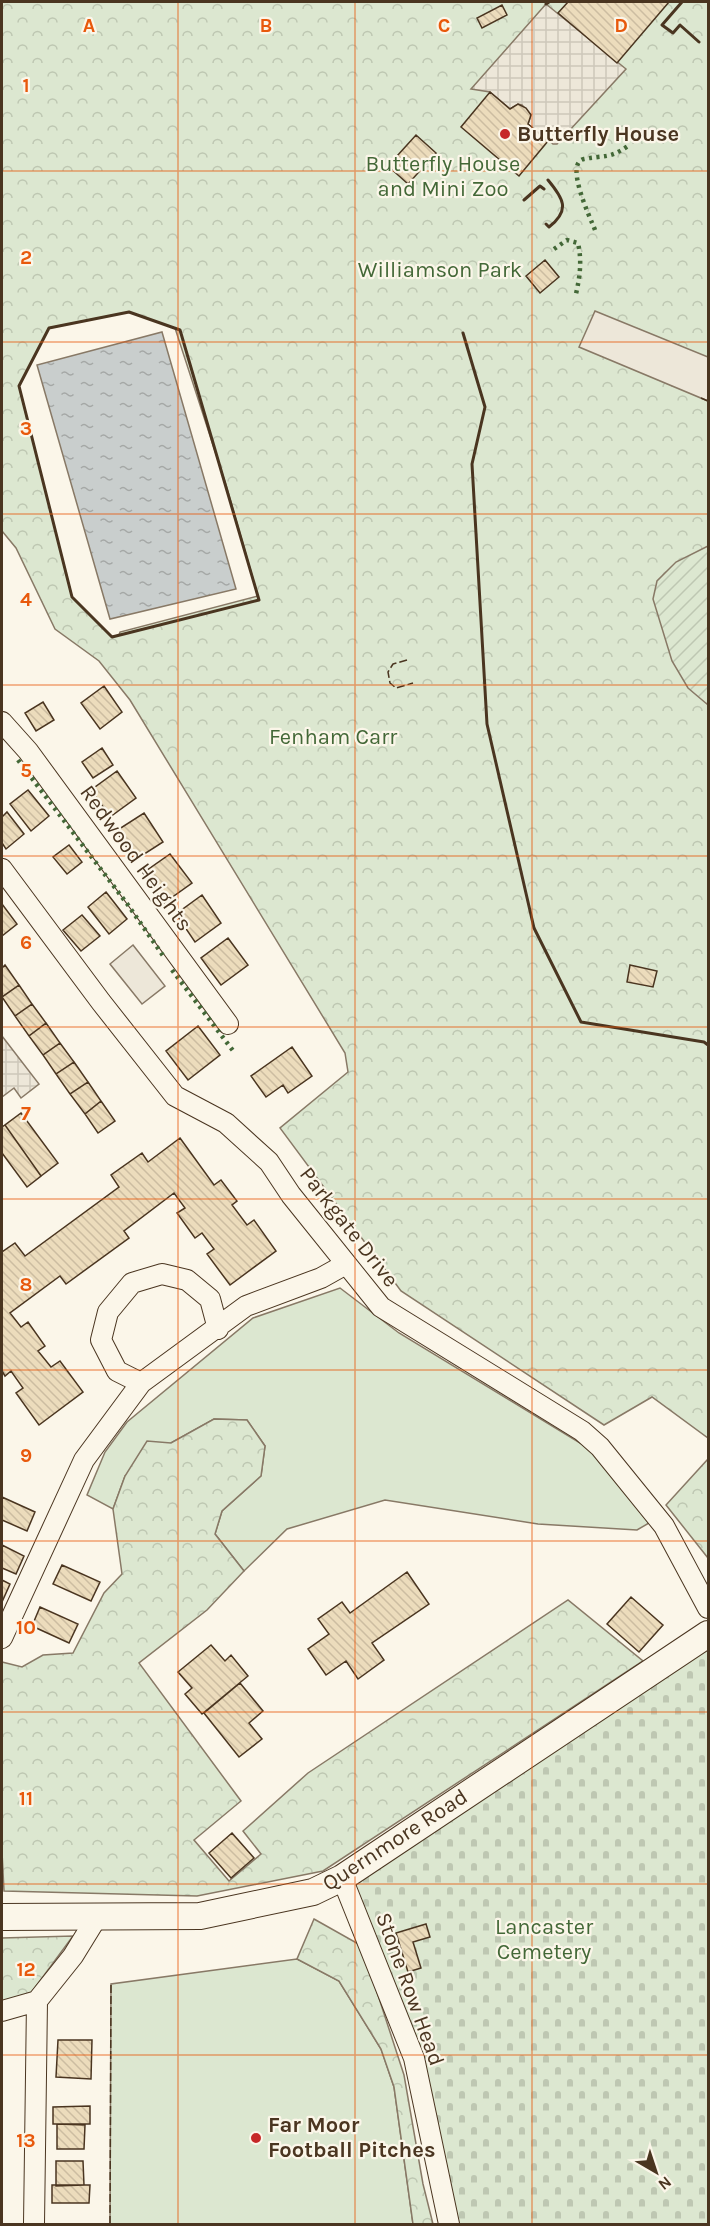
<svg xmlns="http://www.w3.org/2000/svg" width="710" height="2226" font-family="Karla,sans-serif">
	<defs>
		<pattern id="forest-crowns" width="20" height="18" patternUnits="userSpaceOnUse" patternTransform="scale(1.5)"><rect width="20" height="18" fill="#dce7d0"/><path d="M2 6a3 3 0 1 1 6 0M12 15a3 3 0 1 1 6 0" fill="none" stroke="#bec7b2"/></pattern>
		<pattern id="cemetery-stones" width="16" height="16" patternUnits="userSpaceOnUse" patternTransform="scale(1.5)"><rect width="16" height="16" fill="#dce7d0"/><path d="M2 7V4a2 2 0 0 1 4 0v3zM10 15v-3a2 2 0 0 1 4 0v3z" fill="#bec7b2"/></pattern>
		<pattern id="garden-furrows" width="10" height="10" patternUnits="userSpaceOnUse" patternTransform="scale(1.5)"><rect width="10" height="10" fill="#dce7d0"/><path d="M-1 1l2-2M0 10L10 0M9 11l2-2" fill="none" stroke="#bec7b2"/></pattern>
		<pattern id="plaza-grid" width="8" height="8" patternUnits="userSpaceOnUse" patternTransform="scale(1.5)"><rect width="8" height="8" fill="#ede7d9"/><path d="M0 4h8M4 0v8" fill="none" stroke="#cdc7ba"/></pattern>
		<pattern id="water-ripples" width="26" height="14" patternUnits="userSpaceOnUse" patternTransform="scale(1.5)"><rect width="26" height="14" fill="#c9cecd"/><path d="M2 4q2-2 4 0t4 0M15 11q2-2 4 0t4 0" fill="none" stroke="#a5a8a6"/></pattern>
		<pattern id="building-back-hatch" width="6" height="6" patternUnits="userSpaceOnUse" patternTransform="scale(1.5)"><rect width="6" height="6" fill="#ecdcbc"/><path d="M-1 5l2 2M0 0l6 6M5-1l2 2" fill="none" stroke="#ccbda1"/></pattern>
	</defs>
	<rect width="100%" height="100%" fill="#fbf6e9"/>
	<!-- grass -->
	<path fill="#dce7d0" stroke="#887966" stroke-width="1.5" d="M340 1288 399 1333 590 1449 649 1523 637 1530 538 1524 385 1500 287 1529 244 1571 215 1534 222 1511 261 1476 265 1446 247 1420 214 1419 171 1443 125 1476 113 1509 87 1495 105 1452 127 1422 253 1318Z
		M297 1959 339 1981 381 2049 394 2087 413 2224H110L111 1984Z"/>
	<!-- forest -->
	<path fill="url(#forest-crowns)" stroke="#887966" stroke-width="1.5" fill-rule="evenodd" d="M2 2H708V1438L652 1397 604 1425 401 1291 280 1128 348 1072 345 1053 130 700 99 661 55 629 16 548 2 531ZM129 312 175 328 226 485 258 596 120 632 119 635 112 637 72 597 19 386 49 328Z
		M214 1419 247 1420 265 1446 261 1476 222 1511 215 1534 244 1571 207 1610 139 1663 241 1801 194 1840 229 1881 261 1854 243 1831 308 1773 568 1600 643 1661 323 1871 197 1896 4 1891 2 1852V1662L22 1667 43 1655 73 1653 104 1593 122 1574 113 1509 125 1476 147 1441 171 1443Z
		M708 1459V1558L666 1505Z
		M314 1919 362 1946 404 2075 423 2184 433 2224H413L394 2087 381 2049 339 1981 297 1959Z
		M73 1936 31 1993 2 2002V1938Z"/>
	<!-- cemetery -->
	<path fill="url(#cemetery-stones)" stroke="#887966" stroke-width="1.5" d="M708 1634V2224H449L414 2058 342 1878Z"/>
	<!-- garden -->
	<path fill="url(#garden-furrows)" stroke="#887966" stroke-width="1.5" d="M708 546V705L688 688 672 661 653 599 657 581 676 562Z"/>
	<!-- parking -->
	<path fill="#ede7d9" stroke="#887966" stroke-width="1.5" d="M595 311 708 357V401L579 347Z
		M133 945 165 986 142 1004 110 964Z"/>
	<!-- plaza -->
	<path fill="url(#plaza-grid)" stroke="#887966" stroke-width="1.5" d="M546 4 626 69 557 144H553L528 124 531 115 522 105 518 104 510 109 490 92 471 89Z
		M2 1036 39 1084 21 1098 14 1088 2 1097Z"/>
	<!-- water -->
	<path fill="url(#water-ripples)" stroke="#887966" stroke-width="1.5" d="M162 332 236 589 110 619 37 365Z"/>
	<!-- building -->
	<path fill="url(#building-back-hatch)" stroke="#4a3520" stroke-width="1.5" d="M568 2H669L617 63 558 13Z
		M502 5 507 15 482 28 477 18Z
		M490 92 510 109 518 104 526 108 531 115 528 124 548 141 519 176 461 127Z
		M416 135 436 153 408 184 388 166Z
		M545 260 559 277 540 293 526 276Z
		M104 686 122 712 100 729 81 703Z
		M43 702 54 720 36 731 25 713Z
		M102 748 113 765 93 778 82 762Z
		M117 771 136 798 110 817 91 790Z
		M28 790 49 816 31 831 10 804Z
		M7 812 24 834 6 849 2 843V817Z
		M144 813 163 842 135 860 116 831Z
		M69 845 82 862 67 874 53 857Z
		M170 854 192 883 164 903 143 873Z
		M106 892 127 919 109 934 88 907Z
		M202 895 221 923 195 942 176 914Z
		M2 904 17 924 2 936Z
		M82 915 100 936 81 951 63 930Z
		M228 938 248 965 221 985 201 958Z
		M5 965 19 985 2 997V968Z
		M630 965 657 971 653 987 627 982Z
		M19 985 32 1004 15 1016 2 997Z
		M32 1004 46 1023 29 1036 15 1016Z
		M46 1023 60 1043 43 1055 29 1036Z
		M198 1026 220 1055 188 1080 166 1051Z
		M60 1043 74 1062 56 1074 43 1055Z
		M292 1047 312 1076 288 1093 283 1085 266 1097 251 1076Z
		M74 1062 88 1082 70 1094 56 1074Z
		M88 1082 101 1101 85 1114 70 1094Z
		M101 1101 115 1121 98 1133 85 1114Z
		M21 1113 58 1163 41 1176 5 1125Z
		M5 1125 41 1176 27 1187 2 1153V1127Z
		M180 1138 214 1185 221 1180 237 1201 232 1205 247 1225 254 1220 276 1251 230 1285 207 1254 214 1249 202 1233 195 1238 177 1213 185 1208 174 1193 124 1231 129 1238 66 1284 60 1276 10 1313 21 1327 28 1322 45 1346 38 1351 51 1367 60 1361 83 1392 39 1425 16 1393 23 1388 11 1371 5 1376 2 1371V1252L15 1243 25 1256 119 1187 111 1175 142 1153 148 1162Z
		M2 1497 35 1512 27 1531 2 1520Z
		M2 1545 24 1556 16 1574 2 1568Z
		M62 1565 100 1582 91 1601 53 1584Z
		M407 1572 429 1604 372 1643 384 1660 358 1679 346 1661 326 1675 308 1649 329 1634 318 1619 342 1602 350 1613Z
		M2 1580 10 1584 2 1602Z
		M631 1597 663 1625 639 1652 607 1624Z
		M40 1607 78 1624 69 1643 32 1626Z
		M211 1645 225 1661 231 1655 248 1676 202 1714 185 1694 192 1688 178 1672Z
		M240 1683 263 1711 249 1723 262 1739 239 1757 204 1713Z
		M232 1833 254 1858 231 1878 209 1853Z
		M426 1924 430 1937 413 1942 421 1968 408 1972 396 1933Z
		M58 2040H92L91 2079 56 2077Z
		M90 2106V2124H53V2107Z
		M57 2124 85 2125 84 2149H57Z
		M56 2161H83L84 2185 56 2186Z
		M52 2185H90L89 2203H52Z"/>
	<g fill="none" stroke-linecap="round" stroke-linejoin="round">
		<!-- minor casing -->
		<g stroke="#4a3520" stroke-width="22">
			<path id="minor" d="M2 722 28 751 228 1024
				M2 869 101 1002 175 1096 226 1123 269 1162 291 1195 381 1307 582 1431 600 1447 664 1526 708 1608
				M141 1383 117 1371 101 1340 108 1312 132 1283 162 1274 187 1280 210 1299 218 1329
				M2 1638 84 1460 141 1383 246 1306 321 1278 346 1264
				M342 1878 414 2058 449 2224
				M2 2011 37 2001 73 1956 97 1917
				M34 2224 37 2001"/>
		</g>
		<!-- tertiary casing -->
		<g stroke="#4a3520" stroke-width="28">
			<path id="tertiary" d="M2 1917 200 1916 313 1892 342 1878 708 1634"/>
		</g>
		<!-- minor -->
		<use href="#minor" stroke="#fbf6e9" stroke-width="20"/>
		<!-- tertiary -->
		<use href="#tertiary" stroke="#fbf6e9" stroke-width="26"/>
		<!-- hedge -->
		<path stroke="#436837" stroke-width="4.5" stroke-dasharray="3 4.5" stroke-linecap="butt" d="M595 230C590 217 564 163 584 159 605 155 609 159 628 146
			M554 249 567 240 578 243C582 261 580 276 576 294
			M18 760 128 905 164 957
			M172 970 234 1052"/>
		<!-- fence -->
		<path stroke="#4a3520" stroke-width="1.5" stroke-dasharray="8 3" stroke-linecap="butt" d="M701 398 708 401
			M407 660 393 664 388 672 390 683 396 688 413 683
			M110 2224 111 1984"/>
		<!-- wall -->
		<path stroke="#4a3520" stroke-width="3" d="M682 2 662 25 673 33 680 25 699 42
			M546 4 549 2
			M524 200 540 186 544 189
			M546 224 549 227C571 210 563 198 548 180
			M129 312 180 330 259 600 112 637 72 597 19 386 49 328Z
			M463 333 485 407 472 464 487 724 534 928 581 1022 704 1042 708 1045"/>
	</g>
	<!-- grid -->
	<path fill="none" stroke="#e8590c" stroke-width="1.5" stroke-opacity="0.55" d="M178 2V2224M355 2V2224M532 2V2224M2 171H708M2 342H708M2 514H708M2 685H708M2 856H708M2 1027H708M2 1199H708M2 1370H708M2 1541H708M2 1712H708M2 1884H708M2 2055H708"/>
	<!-- markers -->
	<g fill="#c62828" stroke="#fbf6e9" stroke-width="2">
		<circle cx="505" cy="134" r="6"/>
		<circle cx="256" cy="2138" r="6"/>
	</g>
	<g text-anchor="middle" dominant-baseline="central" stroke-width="4.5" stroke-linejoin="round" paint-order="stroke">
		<!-- poi labels -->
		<g font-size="22" font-weight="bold" fill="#4a3520" stroke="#fbf6e9" text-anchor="start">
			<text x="517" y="134">Butterfly House</text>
			<text x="268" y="2125">Far Moor<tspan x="268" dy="25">Football Pitches</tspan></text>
		</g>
		<!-- park labels -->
		<g font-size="22" fill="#436837" stroke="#fbf6e9">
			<text x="443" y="164">Butterfly House<tspan x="443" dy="25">and Mini Zoo</tspan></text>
			<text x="440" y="270">Williamson Park</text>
			<text x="333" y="737">Fenham Carr</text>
			<text x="544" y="1927">Lancaster<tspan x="544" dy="25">Cemetery</tspan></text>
		</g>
		<!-- street labels -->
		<g font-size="22" fill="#4a3520" stroke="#fbf6e9">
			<text transform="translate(136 858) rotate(54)">Redwood Heights</text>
			<text transform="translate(349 1227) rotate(52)">Parkgate Drive</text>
			<text transform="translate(395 1840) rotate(-33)">Quernmore Road</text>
			<text transform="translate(410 1989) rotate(70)">Stone Row Head</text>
		</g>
	</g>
	<g font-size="20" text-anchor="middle" font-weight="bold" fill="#e8590c" stroke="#fbf6e9" stroke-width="4.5" stroke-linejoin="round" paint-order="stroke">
		<text x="89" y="32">A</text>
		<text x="266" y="32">B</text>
		<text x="444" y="32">C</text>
		<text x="621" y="32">D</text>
		<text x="26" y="92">1</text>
		<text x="26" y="264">2</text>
		<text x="26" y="435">3</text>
		<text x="26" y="606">4</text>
		<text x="26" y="777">5</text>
		<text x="26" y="949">6</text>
		<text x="26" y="1120">7</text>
		<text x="26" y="1291">8</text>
		<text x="26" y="1462">9</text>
		<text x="26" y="1634">10</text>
		<text x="26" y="1805">11</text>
		<text x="26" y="1976">12</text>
		<text x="26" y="2147">13</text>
	</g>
	<!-- border -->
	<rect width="710" height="2226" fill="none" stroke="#4a3520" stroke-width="6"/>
	<!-- north arrow -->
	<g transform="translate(656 2172) rotate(141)" stroke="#fbf6e9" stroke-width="4.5" paint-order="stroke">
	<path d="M0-4.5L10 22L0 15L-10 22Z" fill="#4a3520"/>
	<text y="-9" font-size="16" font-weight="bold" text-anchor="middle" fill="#4a3520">N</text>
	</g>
</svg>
